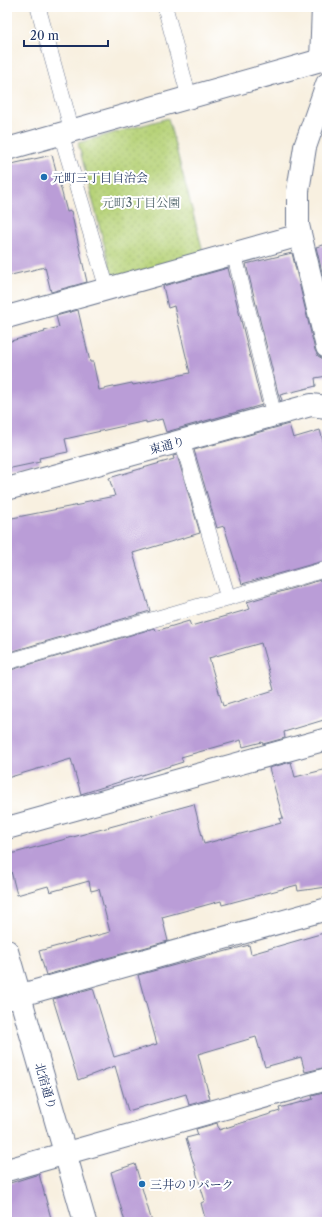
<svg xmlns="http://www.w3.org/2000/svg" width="334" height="1229" font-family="'Libre Caslon Text','Noto Serif JP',serif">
	<defs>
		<pattern id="park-dots" width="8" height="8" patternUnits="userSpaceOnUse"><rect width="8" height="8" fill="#b7d379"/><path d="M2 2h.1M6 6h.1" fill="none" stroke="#9db56b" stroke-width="1.8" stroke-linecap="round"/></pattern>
	</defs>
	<rect width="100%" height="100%" fill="#fff"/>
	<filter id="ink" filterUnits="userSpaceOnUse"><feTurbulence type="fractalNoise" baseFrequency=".025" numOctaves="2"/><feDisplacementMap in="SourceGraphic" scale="8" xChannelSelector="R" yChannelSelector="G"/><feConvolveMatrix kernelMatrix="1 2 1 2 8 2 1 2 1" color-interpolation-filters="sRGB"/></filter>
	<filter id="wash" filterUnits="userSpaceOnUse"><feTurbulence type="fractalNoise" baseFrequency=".012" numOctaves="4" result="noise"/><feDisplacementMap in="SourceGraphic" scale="16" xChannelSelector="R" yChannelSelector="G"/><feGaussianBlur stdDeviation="0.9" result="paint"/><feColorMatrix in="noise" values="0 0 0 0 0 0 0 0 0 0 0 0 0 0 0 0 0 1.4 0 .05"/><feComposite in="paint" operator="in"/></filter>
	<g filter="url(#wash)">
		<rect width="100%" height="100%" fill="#f8f0e0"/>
		<!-- park -->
		<path fill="url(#park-dots)" stroke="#69816c" d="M168 118 204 255 113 279 78 143Z"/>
		<g id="blocks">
			<!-- building -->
			<path fill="#ba9dd7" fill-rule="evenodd" d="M52 155 67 212 71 211 87 282 51 292 45 267 7 276V165Z
				M327 244V293L316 247Z
				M292 253 315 350 318 356 323 359H327V376L315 378 316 386 280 395 282 400 280 401 246 264Z
				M228 268 262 405 166 432 162 419 146 423V421L65 439 68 452 39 458 40 462 7 469V342L45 332 44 331 59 327 56 316 78 310 90 362H93L99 390 132 383 133 385 190 373 174 306 168 308 163 286Z
				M289 424 293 438 320 430 327 455V560L242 584 224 526 217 528 194 450Z
				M177 455 200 533 133 553 150 611 10 652 7 634V519L84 504V502L115 496 109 478 174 459 173 456Z
				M327 578V719L284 732 285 738 263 744 262 742 243 747 241 740 181 757 183 762 81 794 71 759 7 778V671L155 628 156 631 189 621 191 626 250 609 247 602ZM261 643 274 690 223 706 209 658Z
				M291 762 295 777 327 769V887L298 891 297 885 222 905 221 901 162 917 168 941 46 975 39 951 110 932 99 889 91 891 89 881 50 892 48 886 17 895 7 855 194 804 204 844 281 823 279 819 283 818 269 768Z
				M327 932V1067L305 1072 301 1057 265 1067 256 1037 198 1054 210 1099 189 1105 186 1094 128 1111 115 1066 78 1080 53 999 93 988 114 1057 157 1044 138 975 249 945 251 954Z
				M327 1092V1222H206L201 1203 205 1201 186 1138 198 1135 196 1129 217 1123 219 1130 280 1111 279 1108 313 1099 312 1096Z
				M135 1164 152 1222H125L111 1172Z
				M39 1174 52 1222H7V1184Z"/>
		</g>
	</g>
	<g filter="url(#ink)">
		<use href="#blocks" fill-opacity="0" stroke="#68738c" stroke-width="1"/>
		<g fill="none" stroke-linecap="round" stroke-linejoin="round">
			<!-- lane casing -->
			<g stroke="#68738c" stroke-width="16">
				<path id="lane" d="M38 7 72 131
					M165 7 189 97
					M61 134 107 288
					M234 253 274 415
					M182 441 228 598
					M7 662 327 569"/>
			</g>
			<!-- street casing -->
			<g stroke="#68738c" stroke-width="24">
				<path id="street" d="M321 60 323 7
					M327 84 305 147 298 191V225L327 347
					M7 149 321 60H327
					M7 317 300 235
					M7 489 311 405 327 407
					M7 828 327 739
					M7 999 327 909
					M7 1170 327 1079"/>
			</g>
			<!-- secondary casing -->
			<g stroke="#68738c" stroke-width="24">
				<path id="secondary" d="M7 951 85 1222"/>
			</g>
			<!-- lane -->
			<use href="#lane" stroke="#fff" stroke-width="15"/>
			<!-- street -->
			<use href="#street" stroke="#fff" stroke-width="22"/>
			<!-- secondary -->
			<use href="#secondary" stroke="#fff" stroke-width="22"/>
		</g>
	</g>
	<!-- markers -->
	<g fill="#1f6fb2" stroke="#fff" stroke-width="1.5">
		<circle cx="44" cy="177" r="4"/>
		<circle cx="142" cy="1184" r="4"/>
	</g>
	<g text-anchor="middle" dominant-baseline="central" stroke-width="4" stroke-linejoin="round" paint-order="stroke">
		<!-- poi labels -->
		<g font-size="12" fill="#1b2f5e" stroke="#fff" text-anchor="start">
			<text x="52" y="177">元町三丁目自治会</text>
			<text x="150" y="1184">三井のリパーク</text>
		</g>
		<!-- park labels -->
		<g font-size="12" fill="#4a6066" stroke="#fff">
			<text x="141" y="202">元町3丁目公園</text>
		</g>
		<!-- street labels -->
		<g font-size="12" fill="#1b2f5e" stroke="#fff">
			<text transform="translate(167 445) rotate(-15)">東通り</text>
			<text transform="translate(46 1086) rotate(74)">北宿通り</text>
		</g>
	</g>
	<!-- margin -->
	<rect width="334" height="1229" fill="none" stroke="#fff" stroke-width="24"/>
	<!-- scale -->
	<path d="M24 40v6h84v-6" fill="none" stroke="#1b2f5e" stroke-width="2"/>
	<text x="30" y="40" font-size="12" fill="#1b2f5e" stroke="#ffffff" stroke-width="3" paint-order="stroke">20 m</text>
</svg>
